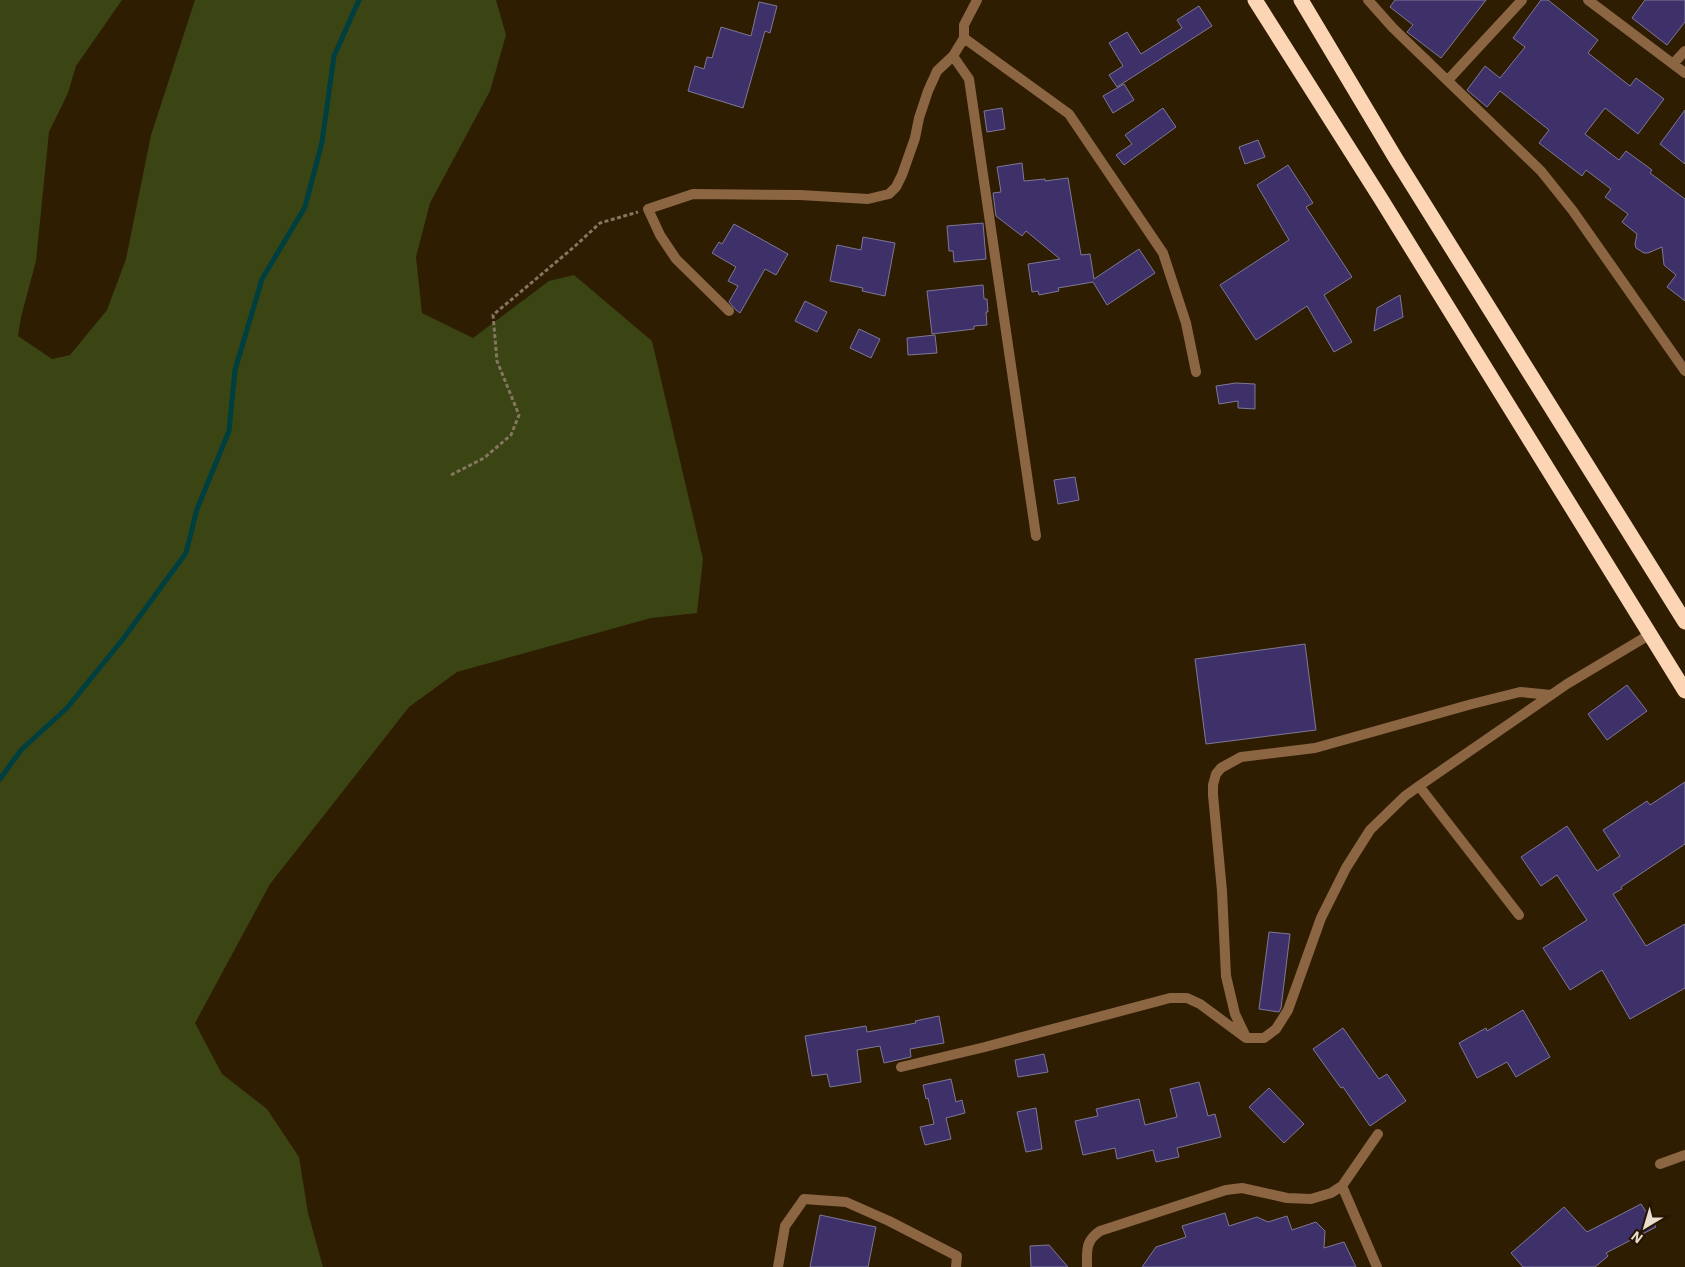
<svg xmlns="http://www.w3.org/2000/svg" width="1685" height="1267" font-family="'IBM Plex Sans',sans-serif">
	<rect width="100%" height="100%" fill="#2f1d02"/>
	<!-- green -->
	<path fill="#3b4413" d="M0 0H122L76 66 68 93 49 132 36 261 21 317 18 336 52 359 70 355 107 310 126 259 151 135 195 0H496L506 35 490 91 430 203 416 257 422 313 473 338 549 281 574 275 652 341 703 559 697 613 651 618 457 672 409 707 270 884 195 1023 222 1074 267 1109 299 1157 308 1213 323 1267H0Z"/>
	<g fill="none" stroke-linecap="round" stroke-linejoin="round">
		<!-- stream -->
		<path stroke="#003f40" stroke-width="5" d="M0 779 21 750 67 708 123 639 186 553 197 509 229 431 235 370 262 279 305 207 322 142 334 56 359 0"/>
	</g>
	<!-- building -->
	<path fill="#3e3068" stroke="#7d7898" d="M1395 0H1486L1441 58 1407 32 1413 25 1390 7Z
		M1541 0H1548L1598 40 1588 53 1630 86 1636 78 1664 99 1638 134 1605 108 1585 134 1619 160 1626 151 1652 170 1650 173 1685 199V301L1667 287 1676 275 1664 265 1662 247 1648 253H1644L1636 248 1635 244 1637 234 1622 222 1628 214 1605 197 1611 189 1586 170 1582 176 1539 143 1549 130 1500 91 1487 107 1467 90 1485 66 1500 78 1525 47 1513 38Z
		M1645 0H1685V22L1667 45 1632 18Z
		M759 2 777 6 770 33 765 31 743 108 688 91 695 66 704 69 707 57 712 58 721 27 751 36Z
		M1199 6 1212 26 1117 87 1109 75 1123 66 1109 43 1127 32 1141 54 1182 28 1177 20Z
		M1124 84 1134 100 1113 113 1103 96Z
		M1002 108 1005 129 987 132 984 111Z
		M1163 108 1176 127 1124 165 1116 155 1132 144 1125 135Z
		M1685 110V164L1660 144Z
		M1258 140 1265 157 1245 164 1239 147Z
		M1022 163 1024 181 1045 179V181L1068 178 1081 255 1090 254 1094 279 1139 249 1155 273 1107 305 1093 282 1058 288 1059 291 1039 295 1038 291 1032 292 1028 264 1060 259 1026 231 1022 236 996 216 993 193 1001 192 997 167Z
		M1288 165 1313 203 1306 207 1352 277 1324 295 1352 342 1334 352 1307 306 1256 340 1220 285 1289 240 1257 185Z
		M983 223 986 259 954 262 953 251H949L947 226Z
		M734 224 788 254 776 275 765 269 740 313 736 310 729 302 738 286 728 281 736 267 712 253 719 242 722 244Z
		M863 237 895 243 885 296 862 291 863 288 830 281 837 245 861 250Z
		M983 285 984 299H987L988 312H986L987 325 974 326V329L932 334 927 291Z
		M1400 295 1403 317 1374 331 1377 308Z
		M805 301 827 312 817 332 795 321Z
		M859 329 880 339 871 358 850 348Z
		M935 335 937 353 908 355 907 338Z
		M1236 383 1255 384V409L1238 408V401L1219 404 1216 386Z
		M1075 477 1079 500 1058 504 1054 480Z
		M1305 644 1316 730 1206 744 1195 659Z
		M1627 685 1647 711 1607 740 1588 714Z
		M1685 782V844L1621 887 1622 889 1613 894 1646 946 1685 924V988L1630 1019 1602 970 1570 990 1543 948 1587 920 1557 875 1541 886 1521 857 1567 826 1597 871 1620 856 1603 830 1647 801 1650 805Z
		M1269 932 1290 934 1281 1008 1279 1012 1259 1009Z
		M1523 1010 1550 1057 1516 1077 1507 1062 1477 1078 1459 1043 1486 1028 1487 1031Z
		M939 1016 944 1043 910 1049 911 1057 884 1063 880 1046 857 1050 861 1082 830 1087 827 1074 812 1076 805 1036 866 1026 867 1032 916 1023 915 1021Z
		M1343 1028 1379 1079 1387 1074 1406 1101 1370 1126 1343 1087 1341 1088 1313 1049Z
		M1044 1054 1048 1072 1018 1077 1015 1060Z
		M951 1079 956 1102 962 1100 965 1113 946 1118 951 1139 925 1145 920 1127 934 1124 928 1098 926 1099 923 1085Z
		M1199 1082 1208 1116 1215 1114 1221 1137 1177 1148 1179 1157 1156 1162 1153 1150 1117 1159 1115 1148 1083 1155 1075 1121 1098 1116 1096 1109 1139 1099 1145 1125 1177 1117 1170 1089Z
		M1269 1088 1304 1124 1284 1143 1249 1107Z
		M1036 1108 1042 1149 1026 1152 1017 1112Z
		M1641 1204 1656 1227 1606 1253 1608 1256 1595 1267H1523L1511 1253 1564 1207 1587 1232Z
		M1225 1213 1229 1226 1257 1217 1268 1222 1287 1216 1292 1230 1316 1222 1325 1231 1324 1248 1344 1242 1356 1267H1142L1156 1247 1186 1237 1182 1226Z
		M820 1215 876 1227 868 1267H810Z
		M1049 1245 1068 1267H1031L1030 1246Z"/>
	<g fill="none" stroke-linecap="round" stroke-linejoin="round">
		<!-- path -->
		<path stroke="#857660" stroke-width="3" stroke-dasharray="4 2.5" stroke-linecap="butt" d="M451 475 484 458 511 435 519 415 497 361 493 315 574 247 600 223 638 212"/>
		<!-- street -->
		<path stroke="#8c6543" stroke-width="10" d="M1368 0 1393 28 1541 171 1573 211 1685 371
			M1588 0 1685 73
			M964 38 1069 114 1163 253 1186 323 1196 372
			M953 56 969 79 1036 536
			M1673 64 1685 51
			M1448 80 1522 0
			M729 311 676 259 660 235 648 209 693 194 800 195 868 199 889 194 896 187 902 175 915 138 919 118 928 91 937 71 953 56 964 38V25L977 0
			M1419 786 1519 915
			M1245 1035 1235 1014 1226 976 1222 891 1213 795V785L1216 774 1221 768 1241 757 1315 748 1472 704 1520 692 1551 695
			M901 1067 985 1047 1170 998H1187L1200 1004 1246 1038H1264L1276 1029 1288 1010 1321 918 1346 868 1370 830 1405 796 1419 786 1567 684 1649 635
			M1660 1164 1685 1155
			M1342 1186 1377 1267
			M778 1267 785 1226 804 1199 846 1202 889 1221 957 1256 956 1267
			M1087 1267C1087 1251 1085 1241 1100 1231L1226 1190 1242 1188 1287 1198 1311 1199 1331 1193 1342 1186 1378 1134"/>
		<!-- highway -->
		<path stroke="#fcd5b4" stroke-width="15" d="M1255 0 1381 199 1685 691
			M1301 0 1396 159 1685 622"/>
	</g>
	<!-- north arrow -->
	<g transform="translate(1645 1227) rotate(218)" stroke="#251400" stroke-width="4" paint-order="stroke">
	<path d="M0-4L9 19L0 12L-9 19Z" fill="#e9ddcd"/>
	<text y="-8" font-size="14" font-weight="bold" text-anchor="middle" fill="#e9ddcd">N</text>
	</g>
</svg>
